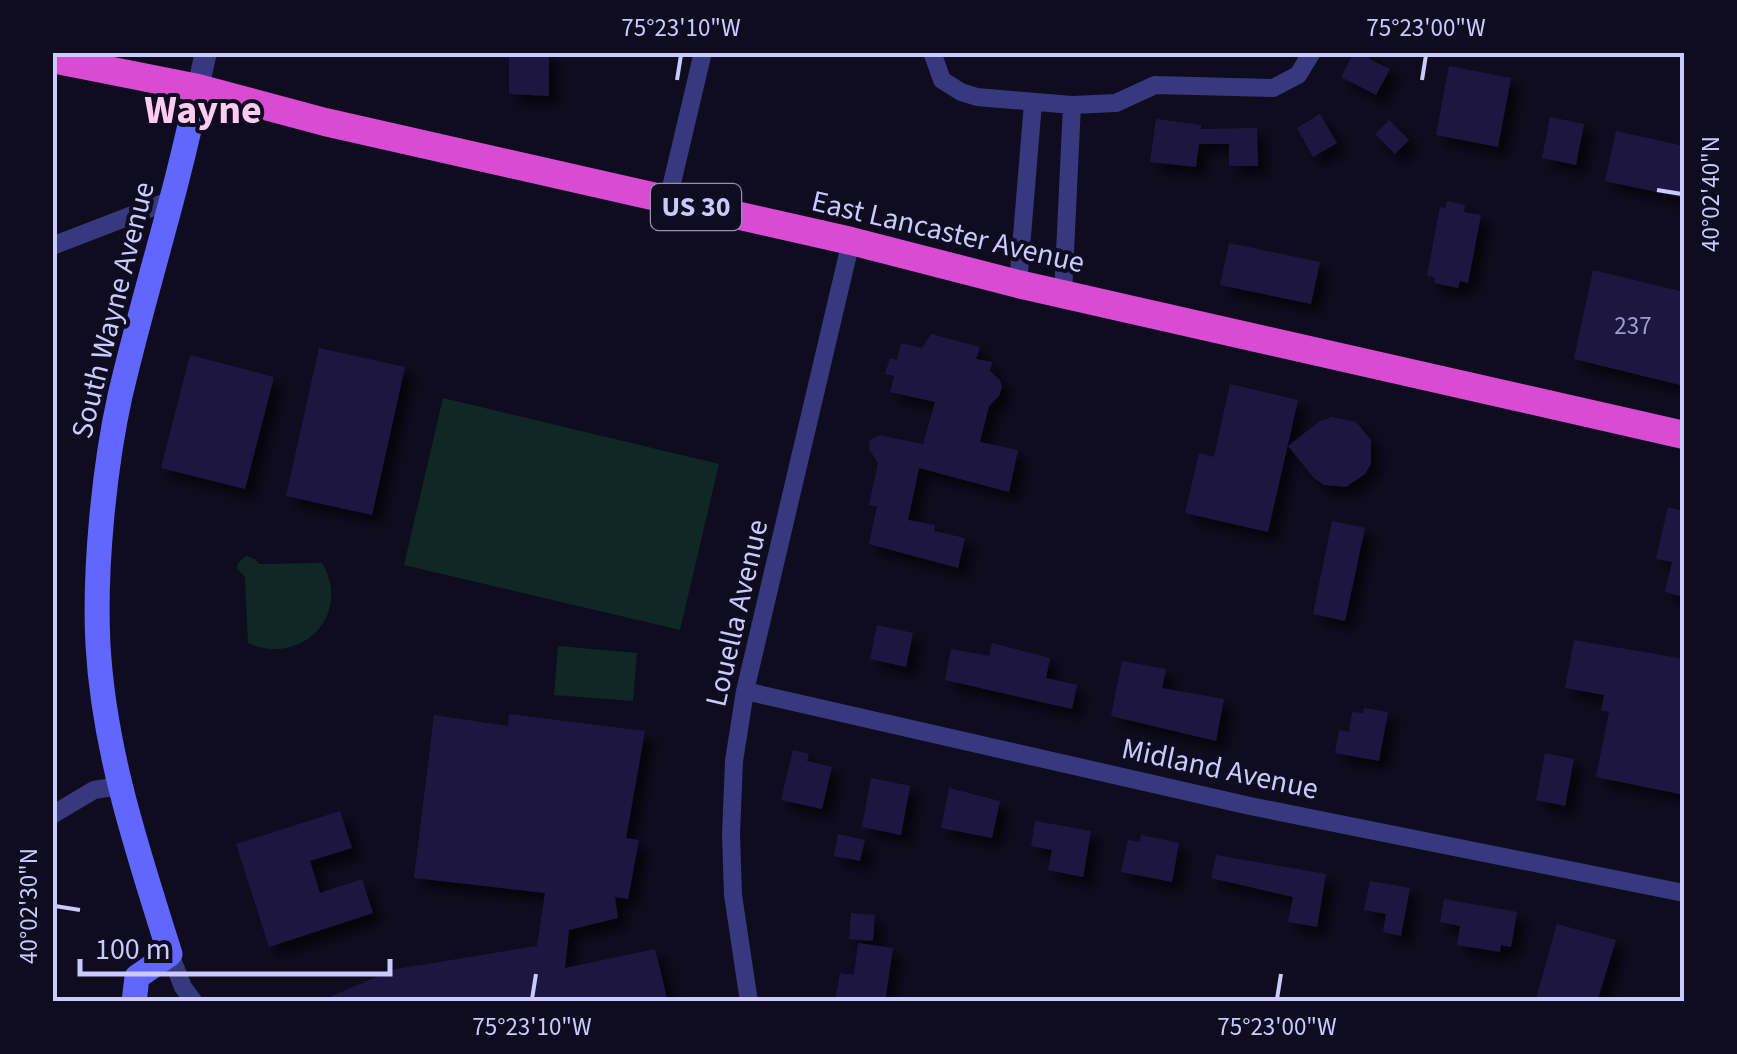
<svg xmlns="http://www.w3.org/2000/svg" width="1737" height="1054" font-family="'Source Sans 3',sans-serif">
	<defs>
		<filter id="shadow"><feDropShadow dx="9" dy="9" stdDeviation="5" flood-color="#0009"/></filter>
	</defs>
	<rect width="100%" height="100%" fill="#0e0c1e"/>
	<!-- green -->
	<path fill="#0f2826" d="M443 398 719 464 680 630 404 565Z
		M246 556 255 559 259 564 322 563C353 615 301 667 248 643L245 577 237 568 238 563Z
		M558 646 637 653 633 701 554 695Z"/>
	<!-- building -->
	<path fill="#1e183f" filter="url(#shadow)" d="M509 52H549V96L509 94Z
		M1354 52H1372L1369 59 1390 69 1376 95 1341 77Z
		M1449 66 1511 78 1498 147 1436 135Z
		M1320 114 1337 143 1313 157 1297 128Z
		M1550 117 1584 124 1576 165 1542 158Z
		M1156 119 1201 125V129L1257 128 1258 166H1229V144H1199L1196 167 1150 162Z
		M1389 120 1409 140 1395 154 1375 134Z
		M1616 131 1684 146V198L1605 181Z
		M1447 201 1465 205 1464 212 1481 215 1468 283 1460 281 1458 288 1434 283 1435 277 1427 276 1440 207 1445 208Z
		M1229 243 1320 262 1311 304 1220 285Z
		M1593 270 1684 292V386L1574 359Z
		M931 334 980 347 976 359 992 362 990 371 1000 380 1002 387 999 396 989 406 980 442 1018 450 1009 492 919 468 908 520 935 525 934 531 965 538 958 568 869 544 877 506 869 505 878 463 869 449 870 440 879 435 923 444 935 402 890 392 894 376 885 374 890 358 897 360 901 343 922 348Z
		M319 348 405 367 372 515 286 496Z
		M190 355 274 377 245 489 161 468Z
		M1230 384 1298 400 1268 532 1185 513 1199 453 1214 457Z
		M1332 417 1356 422 1371 440V464L1365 474 1346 487 1324 485 1314 478 1288 446 1320 421Z
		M1668 507 1684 511V597L1665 592 1672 562 1656 559Z
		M1332 521 1365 528 1345 621 1313 614Z
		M877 625 913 633 906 667 870 659Z
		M1574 640 1684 659V795L1596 777 1609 712 1601 710 1604 695 1565 688Z
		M992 643 1050 658 1046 678 1077 685 1072 709 945 680 951 649 989 656Z
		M1122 661 1166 669 1162 688 1224 699 1216 741 1111 716Z
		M1364 708 1388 712 1379 761 1335 753 1339 730 1349 732 1352 712 1363 713Z
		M509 714 645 731 626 838 639 840 628 899 615 897 618 918 569 930 565 968 655 949 668 1002H317L396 969 537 946 545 893 414 878 434 715 508 726Z
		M793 750 809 754 807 761 832 767 822 809 781 800Z
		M1545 753 1574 759 1565 806 1536 800Z
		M871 778 910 786 901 835 862 827Z
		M949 788 1000 801 992 838 941 828Z
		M340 811 352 848 310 861 320 893 362 879 373 913 269 947 236 844Z
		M1035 821 1091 831 1083 877 1048 870 1052 850 1031 846Z
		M838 834 865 840 860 861 834 856Z
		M1141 835 1179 843 1172 882 1121 872 1128 840 1140 842Z
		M1216 855 1326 874 1317 927 1288 922 1293 897 1211 878Z
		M1370 881 1410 888 1401 936 1383 932 1386 914 1364 910Z
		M1444 899 1517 912 1511 947 1501 945 1500 952 1457 945 1460 926 1440 922Z
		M851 913 875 915 873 941 849 939Z
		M1557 924 1616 940 1597 1002H1535Z
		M858 943 893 948 885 1002H835L840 973 854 975Z"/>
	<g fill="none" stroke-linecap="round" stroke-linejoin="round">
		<!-- minor -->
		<path stroke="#37387d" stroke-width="18" d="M932 52 942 80 961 92 977 97 1072 105 1116 103 1155 85 1273 88 1298 75 1312 52
			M668 200 703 52
			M52 246 174 199
			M1018 284 1033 103
			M1063 294 1072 105
			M745 691 1250 806 1684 893
			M52 815 94 790 119 786
			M170 954 183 987 194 1002
			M749 1002 733 895 731 834 734 761 745 691 851 241"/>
		<!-- tertiary -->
		<path stroke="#37387d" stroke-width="22" d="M198 88 206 52"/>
		<!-- secondary -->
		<path stroke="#6166fe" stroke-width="25" d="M134 1002 137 977 170 954C138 852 104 752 98 645 94 572 104 468 120 396 144 293 177 193 198 88"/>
		<!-- trunk -->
		<path stroke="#d94bd3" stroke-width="28" d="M52 59 198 88 325 122 851 241 1018 284 1684 435"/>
	</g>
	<!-- ticks -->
	<path fill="none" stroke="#ccc9ff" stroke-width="4" d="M677 80 681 55M1422 80 1426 55M1657 190 1682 194M55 906 80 910M532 999 536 974M1277 999 1281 974"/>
	<g text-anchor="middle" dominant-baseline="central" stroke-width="8" stroke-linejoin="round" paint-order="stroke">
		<!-- number labels -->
		<g font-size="25" fill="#a09dcf">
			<text x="1633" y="326">237</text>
		</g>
		<!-- shield labels -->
		<rect fill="#0e0c1e" stroke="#9390bc" stroke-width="2.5" x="651" y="184" width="90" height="46" rx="8"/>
		<g font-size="28" font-weight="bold" fill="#ccc9ff">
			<text x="696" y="207">US 30</text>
		</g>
		<!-- street labels -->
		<g font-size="30" fill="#ccc9ff" stroke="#0e0c1e">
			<text transform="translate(948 232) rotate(13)">East Lancaster Avenue</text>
			<text transform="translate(113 310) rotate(-76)">South Wayne Avenue</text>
			<text transform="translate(737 613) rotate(-77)">Louella Avenue</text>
			<text transform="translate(1220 769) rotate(12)">Midland Avenue</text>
		</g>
		<!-- district labels -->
		<g font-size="40" font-weight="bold" fill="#ffcbef" stroke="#0e0c1e">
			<text x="203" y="110">Wayne</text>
		</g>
	</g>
	<!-- border -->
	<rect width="1737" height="1054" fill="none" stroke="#0e0c1e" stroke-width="110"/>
	<!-- scale -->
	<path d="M80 959v15h310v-15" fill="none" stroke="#ccc9ff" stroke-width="5"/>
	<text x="95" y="959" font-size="30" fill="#ccc9ff" stroke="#0e0c1e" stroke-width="8" paint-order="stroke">100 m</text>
	<rect x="55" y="55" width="1627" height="944" fill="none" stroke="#ccc9ff" stroke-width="4"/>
	<g font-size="25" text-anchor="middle" fill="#ccc9ff">
		<text x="681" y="36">75°23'10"W</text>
		<text x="1426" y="36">75°23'00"W</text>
		<text transform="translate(1710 194) rotate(-90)" y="9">40°02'40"N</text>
		<text transform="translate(28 906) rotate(-90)" y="9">40°02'30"N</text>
		<text x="532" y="1035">75°23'10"W</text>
		<text x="1277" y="1035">75°23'00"W</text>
	</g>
</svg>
